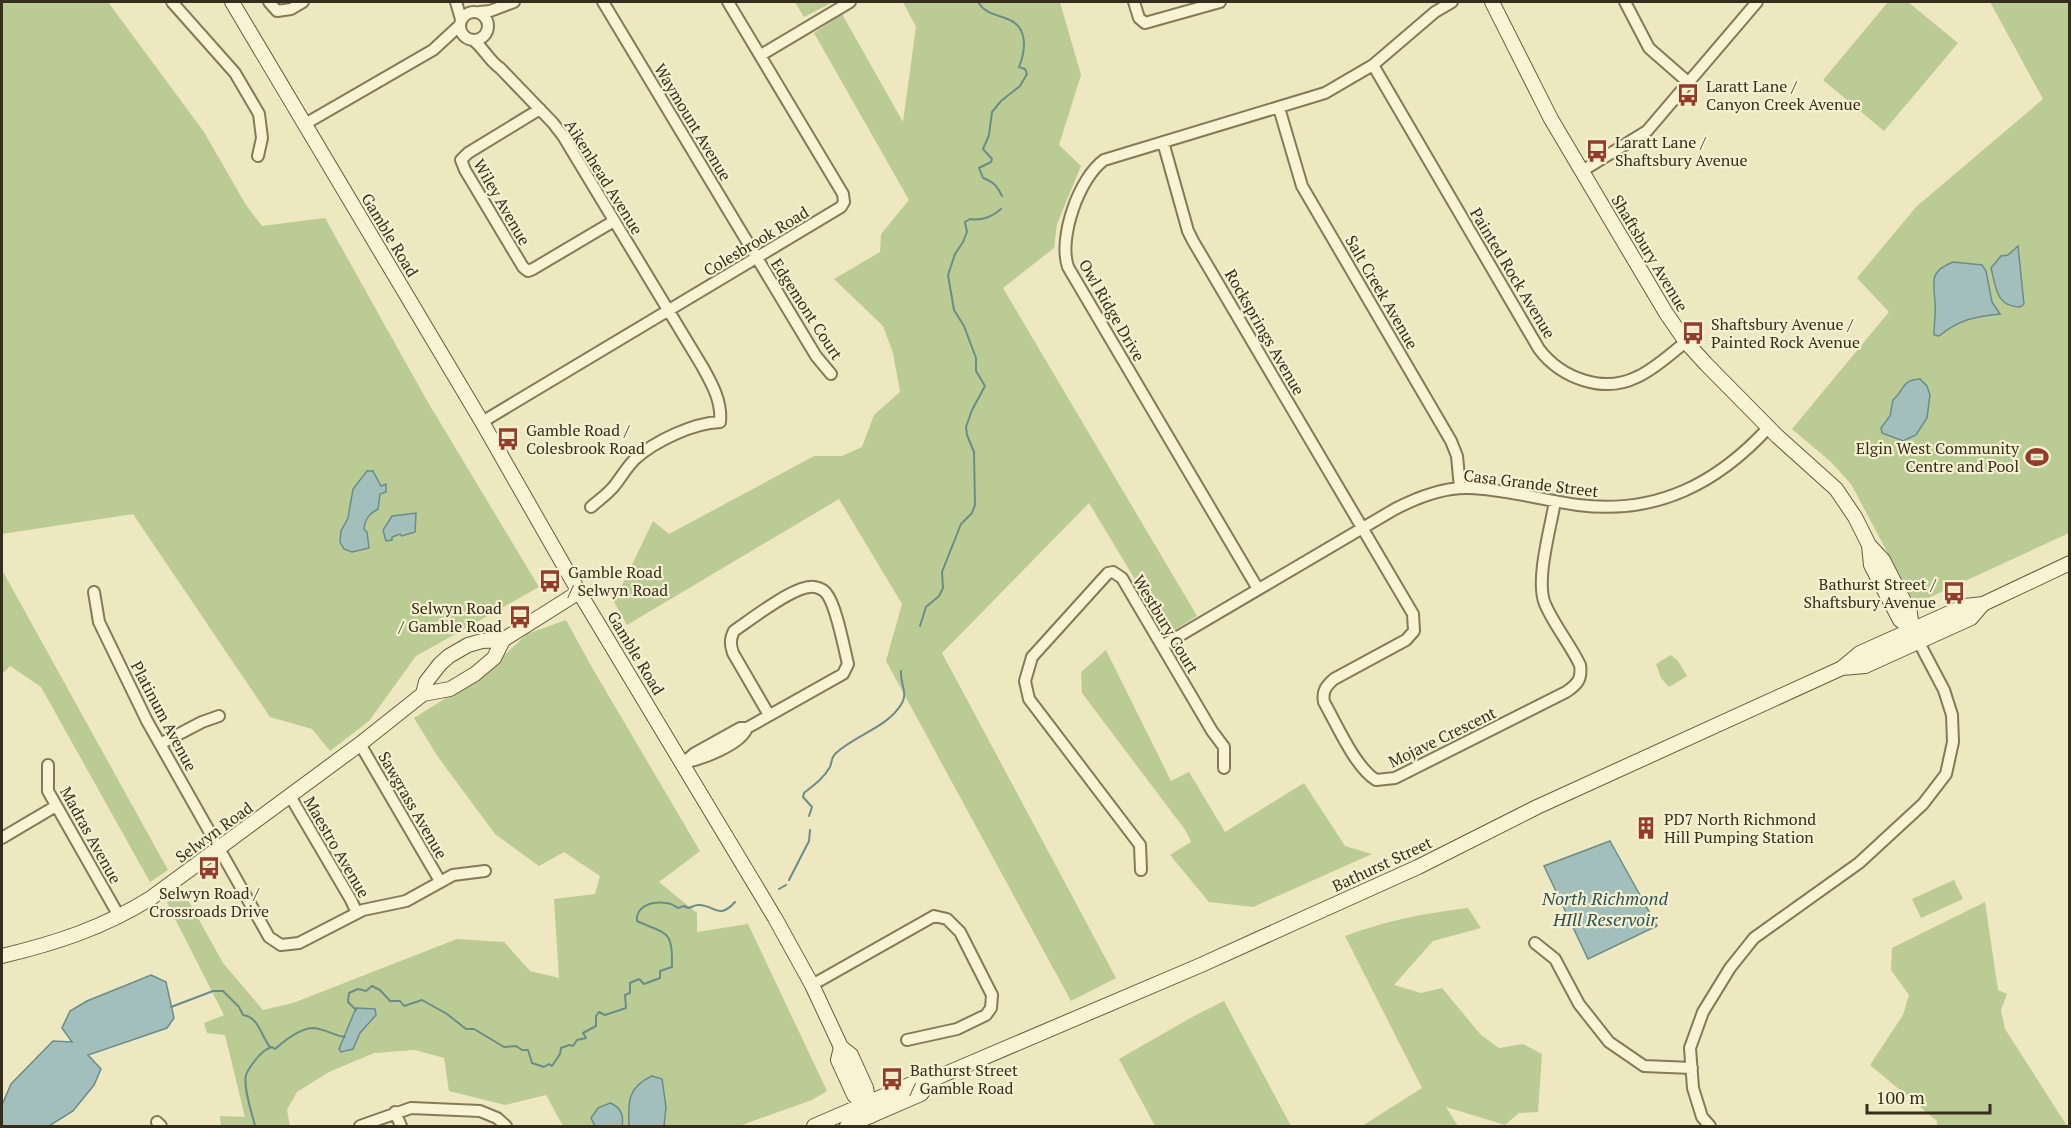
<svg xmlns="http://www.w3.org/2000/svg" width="2071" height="1128" font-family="'PT Serif',serif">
	<rect width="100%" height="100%" fill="#ede8c0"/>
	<!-- green -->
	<path fill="#bbcb94" d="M2 2H108L204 132 246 205 262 226 325 218 426 399 539 587 416 656 369 721 330 751 312 729 270 717 133 514 2 534Z
		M795 2H833L804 17Z
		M903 2H1060L1081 75 1059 145 1081 166 1057 224 1054 248 1003 288 1197 616 1168 634 1089 503 942 653 1116 978 1071 1001 886 661 902 604 839 499 627 625 614 602 653 521 669 534 814 456H842L862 447 874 415 900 392 893 353 883 326 834 279 880 252 881 234 909 200 814 33 842 14 903 122 916 27Z
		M1888 2H1908L1958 43 1884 131 1823 80Z
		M1990 2H2069V533L1915 604 1851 484 1831 462 1792 429 1889 312 1857 278 1916 207 2043 99Z
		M2 570 168 870 150 882 41 687 10 666 2 674Z
		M566 620 590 664 700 851 659 882 697 913V932L748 924 827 1091 812 1100 739 1126H563L546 1095 505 1105 449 1091 444 1058 415 1050 374 1053 329 1072 297 1092 287 1110 290 1126H221L220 1116 245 1117 225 1035 207 1033 204 1023 224 1015 167 903 183 891 223 963 263 1010 293 1003 457 939 504 942 530 971 559 978 554 899 595 894 600 876 564 852 539 866 495 834 438 757 414 718 484 674 527 634Z
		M1106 650 1171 781 1189 772 1225 832 1304 783 1345 846 1372 854 1253 907 1209 902 1170 855 1191 842 1186 831 1082 693 1081 672Z
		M1671 655 1678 661 1687 676 1669 687 1661 678 1656 664Z
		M1954 880 1963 899 1921 918 1912 899Z
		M1985 902 1998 990 2007 994 2001 1010 2005 1029 2067 1126H1937V1121L1870 1065 1903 1015 1909 995 1891 970 1892 948Z
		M1468 908 1481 928 1433 941 1394 985 1421 993 1442 988 1481 1035 1499 1048 1523 1044 1542 1054 1538 1112 1519 1113 1505 1125 1446 1107 1458 1126H1362L1422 1088 1345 936C1385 921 1425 913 1468 908Z
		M1224 1001 1291 1126H1155L1119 1059 1194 1016Z"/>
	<!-- water -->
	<path fill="#a3bfbc" stroke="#6a8d8b" stroke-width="1.5" d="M2018 246 2024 304 2020 307C1996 307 1996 287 1991 268L2001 256 2008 255Z
		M1953 262 1982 265 1986 271 1992 302 2000 314C1974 317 1960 319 1939 336L1934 335C1934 324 1936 312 1935 301 1933 280 1930 271 1953 262Z
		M1920 379 1927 386 1930 395 1927 418 1916 435 1903 441 1882 433 1881 428 1890 416 1893 400C1905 390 1901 380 1920 379Z
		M367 471H373L381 486 386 484V492L380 494 378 509C369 514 365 519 364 529L367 532 369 548 352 552 344 549 340 542 341 531 348 518 353 489Z
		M416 513 415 532 402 536 400 534 392 537V540L386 541 383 530 392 516Z
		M1610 841 1657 926 1588 959 1544 866Z
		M151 975 166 982 174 1018 167 1028 88 1055 101 1069 94 1085 73 1111 49 1126H2V1105L11 1084 53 1041 72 1042 62 1028 70 1011 87 1001Z
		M356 1008 375 1009 376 1015 360 1033 353 1049 341 1052 339 1049Z
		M652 1076 662 1079 666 1107 664 1126H629C628 1103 627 1087 652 1076Z
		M610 1103C621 1107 624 1115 622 1126H595L591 1118 598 1108Z"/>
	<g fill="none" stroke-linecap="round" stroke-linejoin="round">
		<!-- stream -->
		<path stroke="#6a8d8b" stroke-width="2" d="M978 2C986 15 997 14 1010 20 1029 29 1025 52 1019 67L1025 69 1027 74 1020 86 1001 101 992 112 989 135 983 149 992 159 991 162 979 168 983 178C994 182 997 186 1002 196
			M920 626 926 607 939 596 943 588 942 572 961 524 972 513 975 505 974 452 967 435 966 427 972 410 985 386 976 371V358L964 326 954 310 948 275 955 254 963 242 967 232 965 222 970 219C982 221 992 217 1001 209
			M809 816 812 807 803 797 804 793C814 785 823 779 830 767 832 762 831 758 835 754 854 735 888 728 902 703 908 693 900 683 901 671
			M789 880 809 841 810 830
			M779 889 786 885
			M171 1007 213 991H223L239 1007 243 1015C259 1017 261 1036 270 1047
			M356 1010 348 1002 349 993 358 989 366 991 372 986 380 990 390 1001H400L404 1006 422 1000 447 1014 466 1029H474L504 1047 516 1046 522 1050H528L532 1063 544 1067 549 1064 552 1066 560 1054 561 1048 569 1045 573 1046 577 1040 586 1038 583 1033 596 1026V1016L599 1012 605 1015 626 1008 625 995 630 993V983L639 979 644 984 660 978V971L672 967C673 929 667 935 637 921 635 901 666 898 678 908L684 906 688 908C692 907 695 905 698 905 714 904 718 921 735 902
			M255 1126C252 1113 243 1088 246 1075 248 1069 253 1063 257 1058 261 1053 265 1049 272 1047L275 1049C284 1041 300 1029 312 1028 324 1028 334 1036 345 1037"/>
		<!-- street casing -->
		<g stroke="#867958" stroke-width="14">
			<path id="street" d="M172 2 235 73 259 114 262 138 258 156
				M269 2 277 11 291 9 303 2
				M456 2 461 19
				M603 2 816 356 831 374
				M1134 2 1139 18 1145 23 1220 2
				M1625 2 1649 48 1689 83
				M460 26a14 14 0 1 1 28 0a14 14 0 1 1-28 0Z
				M480 12 490 11 514 2
				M473 40C484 48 489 61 500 68L553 123 563 136 702 366C712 384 722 401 720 422 693 423 655 441 635 459 627 467 622 476 615 485 609 493 599 500 591 507
				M761 55 850 2
				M1373 65 1539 349C1561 378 1603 394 1637 377 1655 369 1670 354 1686 342
				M1279 108 1302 186 1451 441 1457 456 1460 488
				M540 109 468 153 461 160 465 170 523 267 528 271 533 269 614 221
				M305 124 433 50 460 25
				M1163 142 1188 231 1193 241 1413 614 1414 631 1406 640 1334 679C1326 686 1322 691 1324 702 1337 725 1355 767 1376 780L1395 778 1566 692C1578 684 1582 679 1580 665 1570 644 1554 625 1545 604 1535 580 1551 527 1555 501
				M1582 171 1647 131 1757 2
				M482 422 841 207 844 202 843 194 728 2
				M1258 589 1068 267C1058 238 1079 178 1104 160L1325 93 1373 65 1435 12 1452 2
				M94 592 99 622 147 721 269 937 281 945 299 943 363 910 406 901 453 875 485 871
				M1162 646 1395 509C1418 497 1443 487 1469 488 1506 489 1542 500 1578 505 1656 515 1717 484 1769 427
				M160 744 202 722 219 716
				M360 744 440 881
				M683 763 695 753 740 728H747L843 674 848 664C844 648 836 604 826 593 823 589 815 586 810 587 791 588 750 620 734 631 730 639 730 644 733 653L769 715
				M684 763C701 759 741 745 747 728
				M48 765V791L119 916
				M290 796 351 900 357 913
				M2 838 56 806
				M1141 870 1140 845 1029 699 1025 681 1032 657 1108 573 1113 572 1122 578 1212 731 1224 747V768
				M1535 943 1555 959 1579 1004 1609 1042 1644 1066 1692 1068
				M812 985 934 916 947 919 960 932 992 995 991 1008 986 1015 957 1029 907 1040
				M395 1112 401 1126
				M157 1122 161 1126
				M360 1126 411 1108 480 1111 497 1118 506 1126
				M1710 1126 1702 1117 1693 1088 1690 1048 1703 1012 1730 968 1754 938 1859 863 1923 804 1946 774 1953 742 1952 715 1944 690 1915 635"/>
		</g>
		<!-- secondary casing -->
		<g stroke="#685a3c" stroke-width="16">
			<path id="secondary" d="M232 2 482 422 579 592 775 918 812 985 841 1047 851 1055 866 1088 871 1116
				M1492 2 1551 119 1666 313 1686 342 1706 364 1777 436 1836 489 1855 517 1869 545 1883 560 1910 613 1912 629
				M1869 545 1871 565 1900 620 1912 629
				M1842 668 1865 666 1971 618 1983 604
				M423 694 426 682 440 664 449 656 468 645 482 641 503 640 579 592
				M2 956C56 943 103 928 151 898L360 744 423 694 450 689 475 674 494 658 503 640
				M841 1047 838 1060 854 1095 866 1110
				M814 1126 916 1082 931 1080 1201 965 1307 917 1418 867 1537 807 1842 668 1860 653 1965 606 1983 604 2070 563
				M847 1126 921 1094 931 1080"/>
		</g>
		<!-- street -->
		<use href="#street" stroke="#f8f4d3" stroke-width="10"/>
		<!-- secondary -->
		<use href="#secondary" stroke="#f8f4d3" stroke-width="14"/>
	</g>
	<!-- icons -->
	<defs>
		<g id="bus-bare" transform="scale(1.8)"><path d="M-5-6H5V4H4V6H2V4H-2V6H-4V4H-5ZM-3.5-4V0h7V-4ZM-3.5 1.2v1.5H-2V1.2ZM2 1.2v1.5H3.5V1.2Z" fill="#943b29" stroke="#f5f1d0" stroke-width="2.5" paint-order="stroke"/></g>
		<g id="stadium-bare" transform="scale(1.8)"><path d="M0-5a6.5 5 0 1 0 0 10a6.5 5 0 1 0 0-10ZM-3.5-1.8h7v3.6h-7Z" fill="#943b29" stroke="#f5f1d0" stroke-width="2.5" paint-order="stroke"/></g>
		<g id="building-bare" transform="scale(1.8)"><path d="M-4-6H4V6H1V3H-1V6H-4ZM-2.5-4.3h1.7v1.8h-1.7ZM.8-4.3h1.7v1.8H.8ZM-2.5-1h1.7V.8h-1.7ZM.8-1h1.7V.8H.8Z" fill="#943b29" stroke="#f5f1d0" stroke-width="2.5" paint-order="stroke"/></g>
	</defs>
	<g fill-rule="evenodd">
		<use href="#bus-bare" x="1688" y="95"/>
		<use href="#bus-bare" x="1597" y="151"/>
		<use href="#bus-bare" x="1693" y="333"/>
		<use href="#bus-bare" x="508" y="439"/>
		<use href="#stadium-bare" x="2037" y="457"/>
		<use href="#bus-bare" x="550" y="581"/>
		<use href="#bus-bare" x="1954" y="593"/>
		<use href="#bus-bare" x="520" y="617"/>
		<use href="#building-bare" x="1646" y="828"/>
		<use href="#bus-bare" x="209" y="868"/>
		<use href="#bus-bare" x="892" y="1079"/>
	</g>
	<g text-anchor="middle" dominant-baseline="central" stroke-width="4.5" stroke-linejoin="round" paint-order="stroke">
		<!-- poi labels -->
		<g font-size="16" fill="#362d1d" stroke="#f5f1d0" text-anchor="start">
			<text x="1706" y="86">Laratt Lane /<tspan x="1706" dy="18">Canyon Creek Avenue</tspan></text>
			<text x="1615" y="142">Laratt Lane /<tspan x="1615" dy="18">Shaftsbury Avenue</tspan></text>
			<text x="1711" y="324">Shaftsbury Avenue /<tspan x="1711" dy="18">Painted Rock Avenue</tspan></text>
			<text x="526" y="430">Gamble Road /<tspan x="526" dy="18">Colesbrook Road</tspan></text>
			<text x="2019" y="448" text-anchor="end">Elgin West Community<tspan x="2019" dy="18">Centre and Pool</tspan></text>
			<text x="568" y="572">Gamble Road<tspan x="568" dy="18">/ Selwyn Road</tspan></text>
			<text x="1936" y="584" text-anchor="end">Bathurst Street /<tspan x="1936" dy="18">Shaftsbury Avenue</tspan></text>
			<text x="502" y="608" text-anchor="end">Selwyn Road<tspan x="502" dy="18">/ Gamble Road</tspan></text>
			<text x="1664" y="819">PD7 North Richmond<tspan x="1664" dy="18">Hill Pumping Station</tspan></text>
			<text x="209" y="893" text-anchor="middle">Selwyn Road /<tspan x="209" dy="18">Crossroads Drive</tspan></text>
			<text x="910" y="1070">Bathurst Street<tspan x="910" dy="18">/ Gamble Road</tspan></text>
		</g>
		<!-- street labels -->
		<g font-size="16" fill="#362d1d" stroke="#f5f1d0">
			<text transform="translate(693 122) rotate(59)">Waymount Avenue</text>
			<text transform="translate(604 177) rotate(58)">Aikenhead Avenue</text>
			<text transform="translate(502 202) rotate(60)">Wiley Avenue</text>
			<text transform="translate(390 235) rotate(59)">Gamble Road</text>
			<text transform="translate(756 241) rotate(-31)">Colesbrook Road</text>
			<text transform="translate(1650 253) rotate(59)">Shaftsbury Avenue</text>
			<text transform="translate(1513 273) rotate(59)">Painted Rock Avenue</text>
			<text transform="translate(1382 292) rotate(60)">Salt Creek Avenue</text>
			<text transform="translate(807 309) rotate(57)">Edgemont Court</text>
			<text transform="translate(1112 310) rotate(60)">Owl Ridge Drive</text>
			<text transform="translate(1265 332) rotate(60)">Rocksprings Avenue</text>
			<text transform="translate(1531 483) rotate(7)">Casa Grande Street</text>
			<text transform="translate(1166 624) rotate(59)">Westbury Court</text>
			<text transform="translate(636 653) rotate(59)">Gamble Road</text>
			<text transform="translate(164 716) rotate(62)">Platinum Avenue</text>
			<text transform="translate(1442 737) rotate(-26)">Mojave Crescent</text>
			<text transform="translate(413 805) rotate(60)">Sawgrass Avenue</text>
			<text transform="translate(214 832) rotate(-36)">Selwyn Road</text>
			<text transform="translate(91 835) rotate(61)">Madras Avenue</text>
			<text transform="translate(337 847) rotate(60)">Maestro Avenue</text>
			<text transform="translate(1382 864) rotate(-25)">Bathurst Street</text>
		</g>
		<!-- water labels -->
		<g font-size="18" font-style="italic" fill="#2c5156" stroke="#f5f1d0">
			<text x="1605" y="898">North Richmond<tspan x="1605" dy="21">HIll Reservoir</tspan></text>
		</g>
	</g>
	<!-- border -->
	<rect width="2071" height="1128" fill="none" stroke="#362d1d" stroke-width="6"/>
	<!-- scale -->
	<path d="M1867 1104v9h123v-9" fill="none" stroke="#362d1d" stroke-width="3"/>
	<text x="1876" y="1104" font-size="18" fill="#362d1d" stroke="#f5f1d0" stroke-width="4.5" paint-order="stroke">100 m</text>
</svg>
